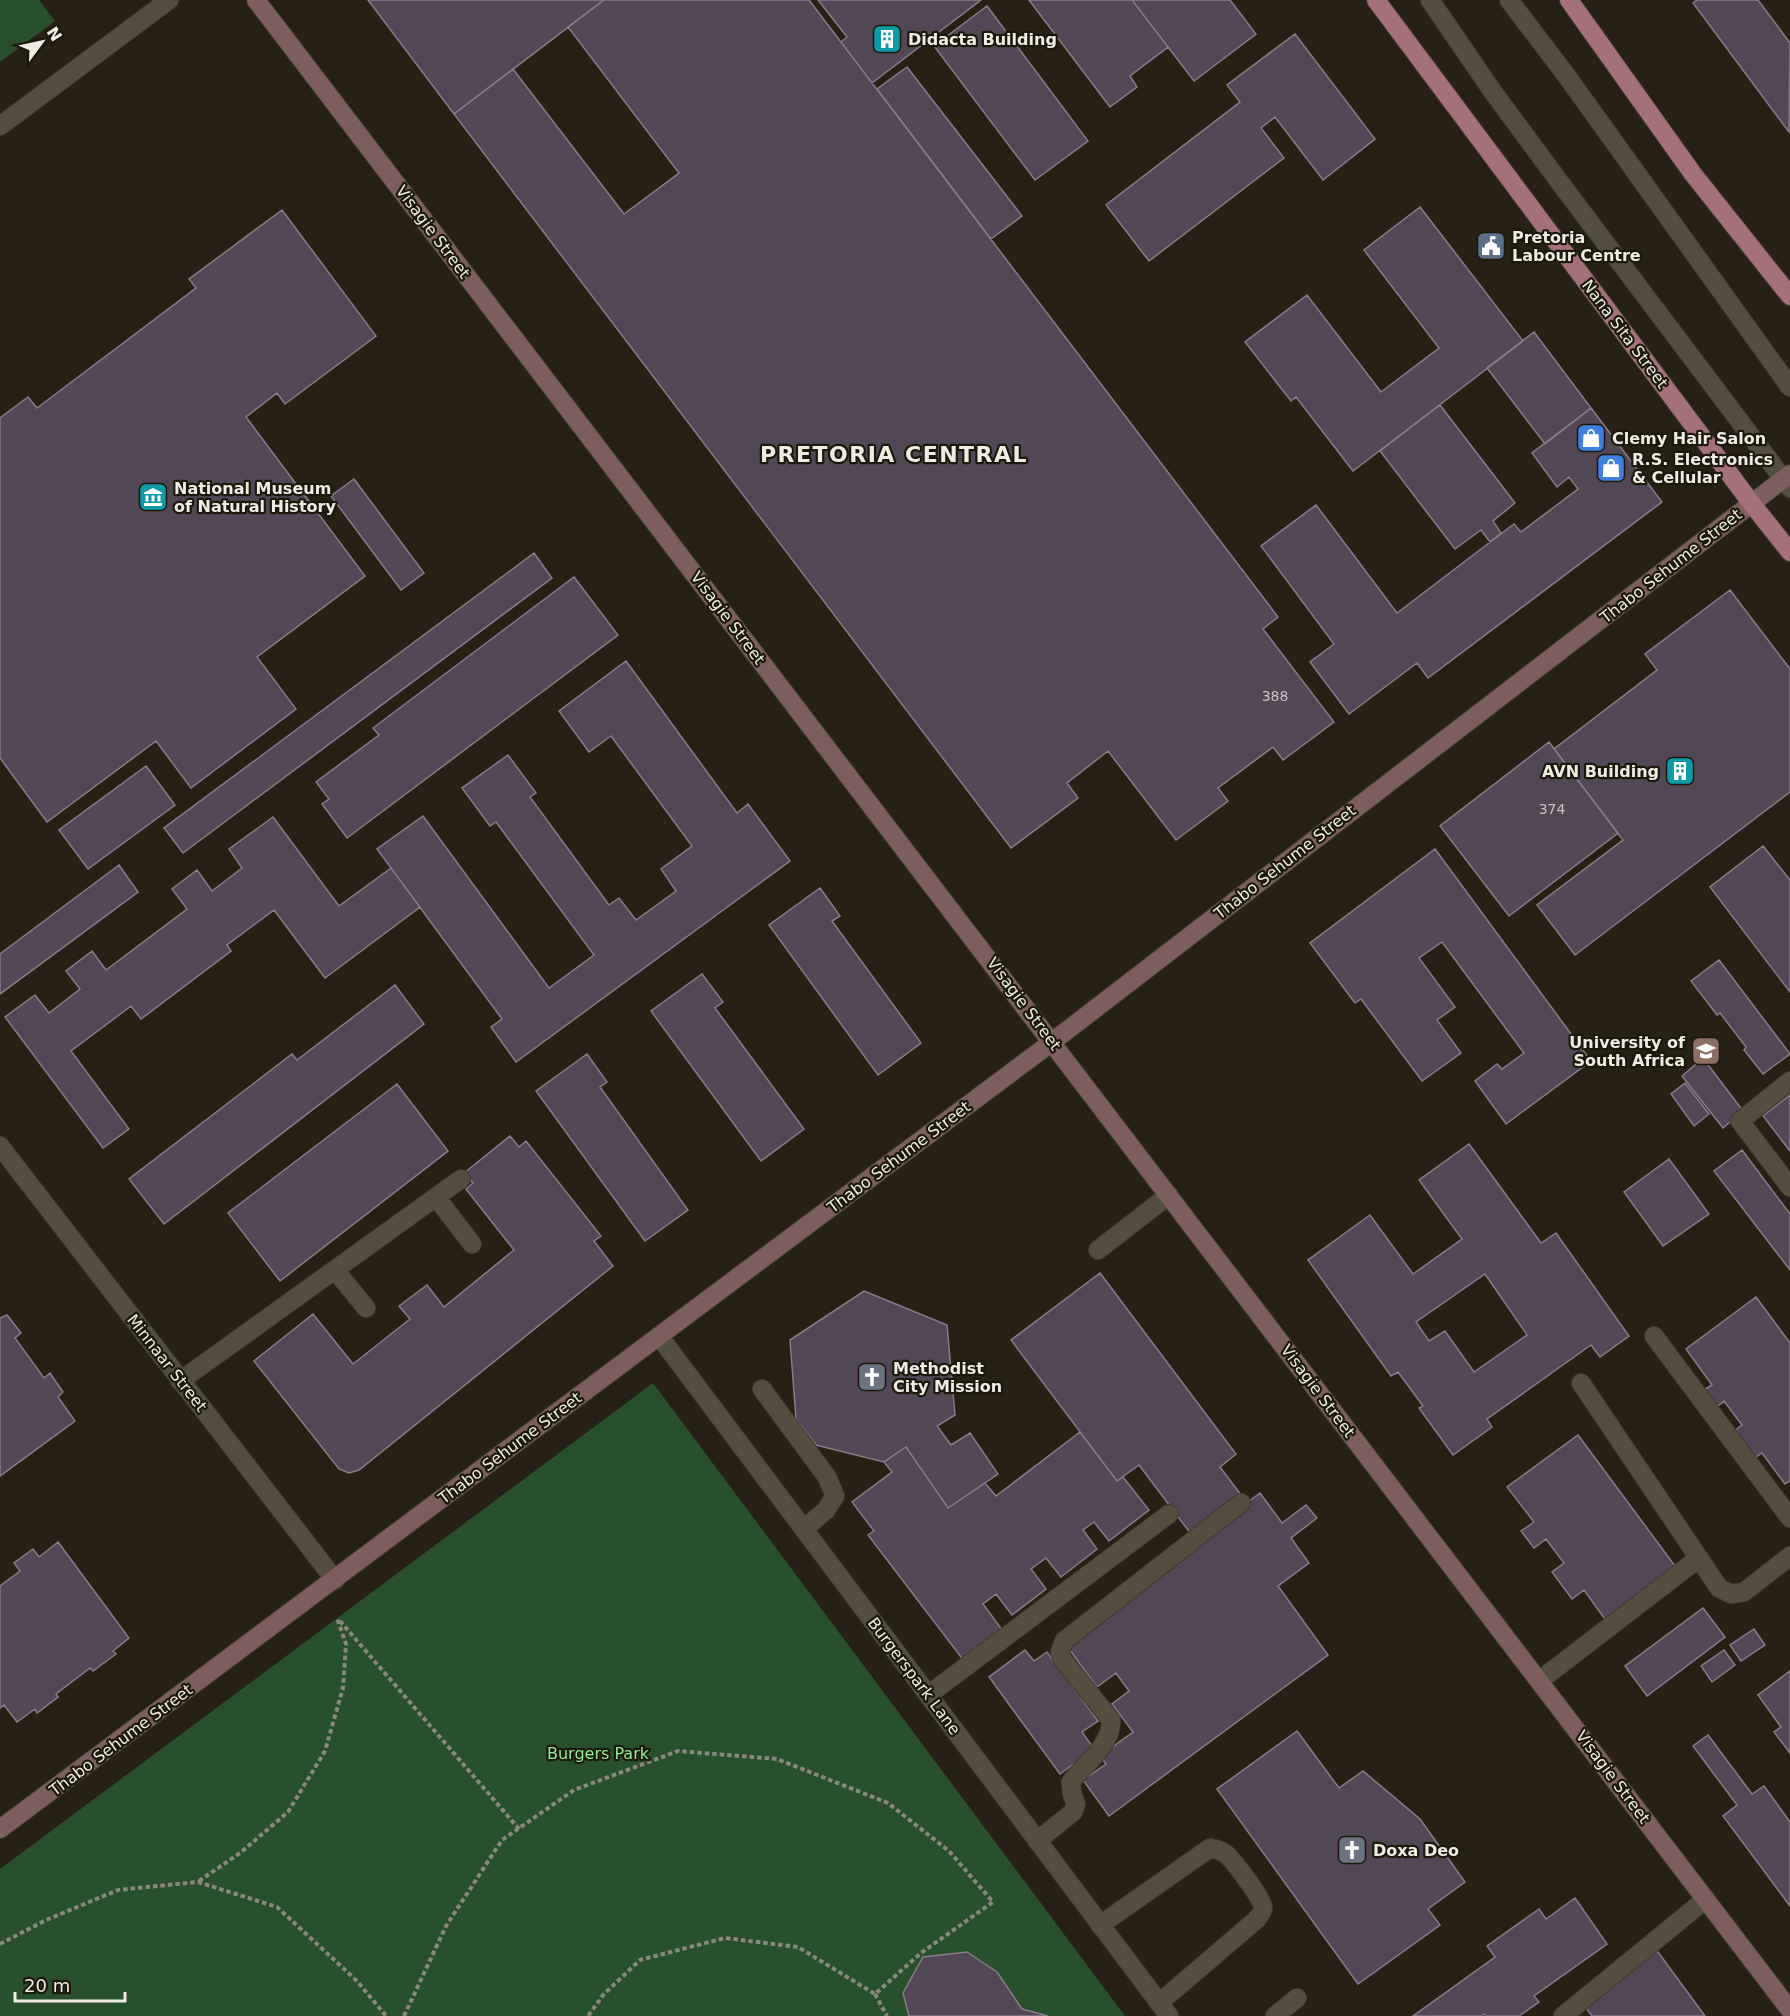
<svg xmlns="http://www.w3.org/2000/svg" width="1790" height="2016" font-family="'DejaVu Sans',sans-serif">
	<rect width="100%" height="100%" fill="#262114"/>
	<!-- green -->
	<path fill="#28502a" d="M0 0H39L55 21 0 62Z
		M653 1383 1125 2016H0V1869Z"/>
	<!-- building -->
	<path fill="#524754" stroke="#877c8a" stroke-width="1.5" fill-rule="evenodd" d="M368 0H604L454 114Z
		M604 0H809L1278 617 1263 629 1334 722 1283 760 1273 747 1218 788 1228 801 1176 840 1108 751 1067 783 1078 798 1011 848 454 114 513 69 624 214 679 173 568 27Z
		M818 0H981L872 83 841 42 847 37Z
		M1029 0H1132L1168 47 1130 76 1137 87 1110 107Z
		M1132 0H1230L1256 34 1194 81Z
		M1697 0H1758L1790 43 1789 132 1693 3Z
		M987 6 1088 141 1035 180 934 46Z
		M1295 34 1375 139 1323 180 1275 117 1261 128 1284 158 1149 261 1106 205 1240 102 1227 85Z
		M907 67 1022 216 991 239 877 89Z
		M1420 207 1523 341 1353 471 1296 397 1291 401 1245 342 1307 295 1381 392 1439 348 1364 250Z
		M282 210 376 336 285 404 277 393 246 417 365 576 257 657 296 709 191 788 156 741 47 822 0 758V418L28 397 37 408 196 288 189 279Z
		M1534 332 1591 408 1545 444 1487 368Z
		M1440 405 1515 503 1493 521 1501 533 1490 542 1481 530 1455 549 1380 451Z
		M1591 408 1662 502 1428 678 1417 663 1349 714 1310 662 1334 644 1261 546 1316 505 1397 613 1514 524 1521 532 1578 489 1569 477 1557 487 1532 453Z
		M354 479 424 573 401 590 331 496Z
		M534 553 552 578 183 853 164 828Z
		M574 577 618 635 347 838 322 804 329 799 316 782 379 735 373 728Z
		M1730 590 1790 669V792L1575 955 1537 905 1623 840 1554 749 1657 670 1645 654Z
		M626 661 737 813 748 804 790 861 516 1062 491 1027 502 1019 377 849 423 816 549 988 594 955 496 822 490 826 462 788 508 755 536 793 530 797 609 905 619 898 636 920 676 891 661 869 692 846 611 736 589 752 559 711Z
		M1549 742 1618 833 1509 916 1440 826Z
		M146 766 175 805 88 869 59 830Z
		M273 817 339 906 391 868 420 907 325 978 274 910 227 945 231 951 141 1019 131 1006 71 1051 129 1129 103 1148 5 1017 35 995 49 1013 80 989 66 971 92 951 106 970 187 909 172 889 197 870 212 891 242 868 229 849Z
		M1763 846 1790 880V992L1710 887Z
		M1435 849 1591 1061 1506 1124 1475 1081 1497 1064 1502 1069 1524 1053 1442 942 1419 958 1455 1007 1437 1020 1461 1053 1422 1081 1361 999 1355 1003 1310 943Z
		M119 865 138 892 0 994V954Z
		M820 888 840 916 832 921 921 1043 878 1075 769 925Z
		M1719 960 1790 1054 1763 1074 1744 1050 1746 1047 1720 1013 1717 1015 1691 981Z
		M702 974 723 1002 715 1008 804 1129 761 1161 651 1011Z
		M395 985 424 1024 164 1224 129 1179 292 1054 297 1060Z
		M587 1054 607 1082 600 1087 688 1210 645 1241 536 1091Z
		M1703 1058 1743 1111 1723 1128 1682 1076Z
		M1685 1083 1709 1114 1694 1126 1671 1094Z
		M397 1084 448 1151 280 1281 228 1213Z
		M1790 1095V1151L1763 1116Z
		M510 1136 519 1147 526 1141 601 1236 594 1241 613 1266 359 1470 349 1473 339 1469 254 1361 313 1314 353 1364 410 1319 399 1306 427 1285 444 1307 514 1250 466 1189 473 1183 464 1173Z
		M1469 1144 1541 1243 1556 1233 1629 1336 1600 1357 1591 1345 1487 1419 1492 1427 1453 1455 1419 1408 1423 1406 1398 1372 1391 1376 1308 1260 1370 1215 1413 1274 1462 1239 1419 1180ZM1485 1274 1527 1335 1474 1372 1445 1331 1429 1341 1416 1322Z
		M1742 1150 1790 1214V1270L1714 1171Z
		M1669 1159 1709 1214 1663 1246 1624 1192Z
		M1100 1273 1236 1454 1220 1467 1242 1496 1191 1534 1139 1465 1117 1481 1011 1340Z
		M864 1291 947 1325 955 1415 937 1426 951 1445 970 1433 998 1474 948 1508 906 1447 884 1462 816 1445 796 1419 790 1340Z
		M1756 1297 1790 1343V1481L1785 1484 1762 1453 1750 1461 1730 1434 1742 1425 1724 1401 1712 1411 1699 1393 1712 1385 1686 1349Z
		M7 1315 21 1333 15 1338 44 1378 50 1373 63 1392 58 1397 75 1421 0 1476V1318Z
		M1080 1432 1117 1481 1123 1477 1149 1510 1109 1541 1094 1522 1083 1530 1097 1549 1061 1577 1046 1558 1031 1569 1046 1589 1012 1615 996 1594 983 1604 1003 1631 964 1661 868 1535 874 1531 852 1502 892 1472 884 1462 906 1447 948 1508 985 1483 996 1496Z
		M1578 1435 1678 1570 1607 1622 1584 1590 1572 1599 1552 1572 1564 1563 1546 1539 1534 1548 1521 1531 1534 1522 1507 1487Z
		M1260 1493 1282 1523 1306 1505 1317 1518 1291 1538 1309 1563 1278 1586 1328 1655 1109 1816 1083 1780 1106 1764 1100 1756 1133 1732 1112 1704 1129 1691 1116 1673 1097 1687 1066 1645 1195 1541Z
		M58 1542 129 1638 113 1651 116 1654 93 1671 90 1668 56 1694 58 1697 37 1713 35 1709 17 1722 4 1705 0 1708V1586L20 1571 14 1563 33 1549 39 1557Z
		M1703 1608 1725 1637 1647 1696 1625 1666Z
		M1754 1629 1765 1645 1741 1661 1730 1645Z
		M1025 1650 1034 1661 1047 1652 1098 1721 1082 1732 1094 1749 1060 1774 989 1677Z
		M1724 1650 1735 1665 1712 1682 1701 1666Z
		M1790 1671V1753L1774 1732 1781 1727 1758 1695Z
		M1297 1731 1339 1788 1363 1771 1420 1819 1465 1882 1428 1909 1440 1925 1358 1984 1217 1789Z
		M1708 1735 1752 1794 1764 1786 1790 1822V1906L1723 1816 1737 1805 1693 1746Z
		M1575 1898 1607 1944 1534 1996 1539 2002 1519 2016H1486L1484 2014 1481 2016H1413L1495 1957 1487 1946 1539 1909 1546 1919Z
		M1655 1948 1705 2016H1592L1582 2003Z
		M967 1952 997 1972 1022 2009 1048 2016H909L903 1993 923 1957Z"/>
	<g fill="none" stroke-linecap="round" stroke-linejoin="round">
		<!-- lane casing -->
		<g stroke="#403c34" stroke-width="20">
			<path id="lane" d="M1430 0 1493 92 1561 184 1790 488
				M1509 0 1566 75 1790 387
				M1790 1081 1740 1121 1790 1187
				M436 1197 472 1244
				M1098 1250 1169 1195
				M335 1270 366 1308
				M1654 1336 1790 1518
				M180 1381 461 1179
				M1581 1383 1719 1588 1731 1594 1744 1592 1790 1556
				M762 1389 827 1477 835 1496 826 1510 804 1529
				M1539 1681 1699 1558
				M928 1695 1169 1514
				M1037 1841 1073 1812 1076 1804 1072 1794 1071 1782C1085 1763 1112 1745 1111 1720L1063 1660 1060 1652 1064 1641 1241 1503
				M1100 1925 1210 1848C1217 1849 1223 1851 1228 1856 1235 1863 1264 1900 1263 1908 1263 1912 1259 1916 1256 1920L1159 2003
				M1275 2016 1297 1998
				M1563 2016 1706 1899"/>
		</g>
		<!-- street casing -->
		<g stroke="#403c34" stroke-width="20">
			<path id="street" d="M0 126 169 0
				M0 1146 335 1580
				M659 1336 1169 2016"/>
		</g>
		<!-- secondary casing -->
		<g stroke="#403c34" stroke-width="20">
			<path id="secondary" d="M256 0 1790 2010
				M0 1829 1052 1042 1790 474"/>
		</g>
		<!-- primary casing -->
		<g stroke="#403c34" stroke-width="20">
			<path id="primary" d="M1376 0 1752 504 1790 552
				M1569 0 1693 174 1790 296"/>
		</g>
		<!-- path -->
		<path stroke="#8b877c" stroke-width="4" stroke-dasharray="4.5 3" stroke-linecap="butt" d="M340 1621 519 1829
			M199 1881 240 1853 288 1812 325 1751 343 1688 346 1644 337 1618
			M0 1944 46 1920 118 1890 198 1882 277 1907 357 1981 386 2016
			M875 1994 887 2016
			M404 2016 446 1926 502 1840 574 1790 678 1751 777 1759 888 1803 949 1851 993 1902 921 1953 875 1994 798 1947 725 1938 640 1960 604 1994 588 2016"/>
		<!-- lane -->
		<use href="#lane" stroke="#534e3f" stroke-width="18"/>
		<!-- street -->
		<use href="#street" stroke="#534e3f" stroke-width="18"/>
		<!-- secondary -->
		<use href="#secondary" stroke="#7c5f5c" stroke-width="18"/>
		<!-- primary -->
		<use href="#primary" stroke="#a57179" stroke-width="18"/>
	</g>
	<!-- icons -->
	<defs>
		<g id="building-square" transform="scale(1.5)"><rect x="-9" y="-9" width="18" height="18" rx="4" fill="#0f9aa8" stroke="#1c180b"/><path d="M-4-6H4V6H1V3H-1V6H-4ZM-2.5-4.3h1.7v1.8h-1.7ZM.8-4.3h1.7v1.8H.8ZM-2.5-1h1.7V.8h-1.7ZM.8-1h1.7V.8H.8Z" fill="#fff"/></g>
		<g id="civic-square" transform="scale(1.5)"><rect x="-9" y="-9" width="18" height="18" rx="4" fill="#5c6f8a" stroke="#1c180b"/><path d="M-.6-6.5H3V-4.5H.6V-3L4-1V1h2V6H-6V1h2V-1L-.6-3ZM-1.2 2.5V6h2.4V2.5Z" fill="#fff"/></g>
		<g id="shop-square" transform="scale(1.5)"><rect x="-9" y="-9" width="18" height="18" rx="4" fill="#3f7fe0" stroke="#1c180b"/><path d="M-5-2.5h2.3a2.7 3.5 0 0 1 5.4 0H5L5.5 6h-11ZM-1.5-2.5h3a1.5 2.3 0 0 0-3 0Z" fill="#fff"/></g>
		<g id="museum-square" transform="scale(1.5)"><rect x="-9" y="-9" width="18" height="18" rx="4" fill="#0f9aa8" stroke="#1c180b"/><path d="M0-6L6-3V-2H-6V-3ZM-5-1h2V3h-2ZM-1-1h2V3h-2ZM3-1h2V3H3ZM-6 4H6V6H-6Z" fill="#fff"/></g>
		<g id="university-square" transform="scale(1.5)"><rect x="-9" y="-9" width="18" height="18" rx="4" fill="#8d6e63" stroke="#1c180b"/><path d="M0-5L7-2L0 1L-7-2ZM-4 1L0 2.5L4 1V4Q0 6-4 4Z" fill="#fff"/></g>
		<g id="church-square" transform="scale(1.5)"><rect x="-9" y="-9" width="18" height="18" rx="4" fill="#6b7280" stroke="#1c180b"/><path d="M-1.2-6h2.4v3.5h3.3v2.4h-3.3V6h-2.4V-.1h-3.3v-2.4h3.3Z" fill="#fff"/></g>
	</defs>
	<g fill-rule="evenodd">
		<use href="#building-square" x="887" y="39"/>
		<use href="#civic-square" x="1491" y="246"/>
		<use href="#shop-square" x="1591" y="438"/>
		<use href="#shop-square" x="1611" y="468"/>
		<use href="#museum-square" x="153" y="497"/>
		<use href="#building-square" x="1680" y="771"/>
		<use href="#university-square" x="1706" y="1051"/>
		<use href="#church-square" x="872" y="1377"/>
		<use href="#church-square" x="1352" y="1850"/>
	</g>
	<g text-anchor="middle" dominant-baseline="central" stroke-width="4.5" stroke-linejoin="round" paint-order="stroke">
		<!-- number labels -->
		<g font-size="14" fill="#c8c3bf">
			<text x="1275" y="696">388</text>
			<text x="1552" y="809">374</text>
		</g>
		<!-- poi labels -->
		<g font-size="16" font-weight="bold" fill="#efece3" stroke="#1c180b" text-anchor="start">
			<text x="908" y="39">Didacta Building</text>
			<text x="1512" y="237">Pretoria<tspan x="1512" dy="18">Labour Centre</tspan></text>
			<text x="1612" y="438">Clemy Hair Salon</text>
			<text x="1632" y="459">R.S. Electronics<tspan x="1632" dy="18">&amp; Cellular</tspan></text>
			<text x="174" y="488">National Museum<tspan x="174" dy="18">of Natural History</tspan></text>
			<text x="1659" y="771" text-anchor="end">AVN Building</text>
			<text x="1685" y="1042" text-anchor="end">University of<tspan x="1685" dy="18">South Africa</tspan></text>
			<text x="893" y="1368">Methodist<tspan x="893" dy="18">City Mission</tspan></text>
			<text x="1373" y="1850">Doxa Deo</text>
		</g>
		<!-- street labels -->
		<g font-size="16" fill="#efece3" stroke="#1c180b">
			<text transform="translate(433 232) rotate(53)">Visagie Street</text>
			<text transform="translate(1625 334) rotate(53)">Nana Sita Street</text>
			<text transform="translate(1671 566) rotate(-38)">Thabo Sehume Street</text>
			<text transform="translate(728 618) rotate(53)">Visagie Street</text>
			<text transform="translate(1285 862) rotate(-38)">Thabo Sehume Street</text>
			<text transform="translate(1024 1004) rotate(53)">Visagie Street</text>
			<text transform="translate(899 1157) rotate(-37)">Thabo Sehume Street</text>
			<text transform="translate(167 1363) rotate(52)">Minnaar Street</text>
			<text transform="translate(1318 1391) rotate(53)">Visagie Street</text>
			<text transform="translate(510 1448) rotate(-37)">Thabo Sehume Street</text>
			<text transform="translate(914 1676) rotate(53)">Burgerspark Lane</text>
			<text transform="translate(121 1740) rotate(-37)">Thabo Sehume Street</text>
			<text transform="translate(1613 1777) rotate(53)">Visagie Street</text>
		</g>
		<!-- park labels -->
		<g font-size="16" fill="#8def92" stroke="#1c180b">
			<text x="598" y="1753">Burgers Park</text>
		</g>
		<!-- district labels -->
		<g font-size="22" font-weight="bold" letter-spacing="1.5" fill="#efece3" stroke="#1c180b">
			<text x="894" y="454">PRETORIA CENTRAL</text>
		</g>
	</g>
	<!-- north arrow -->
	<g transform="translate(42 42) rotate(57)" stroke="#1c180b" stroke-width="4.5" paint-order="stroke">
	<path d="M0-4.5L10 22L0 15L-10 22Z" fill="#efece3"/>
	<text y="-9" font-size="16" font-weight="bold" text-anchor="middle" fill="#efece3">N</text>
	</g>
	<!-- scale -->
	<path d="M15 1992v9h110v-9" fill="none" stroke="#efece3" stroke-width="3"/>
	<text x="24" y="1992" font-size="18" fill="#efece3" stroke="#1c180b" stroke-width="4.5" paint-order="stroke">20 m</text>
</svg>
